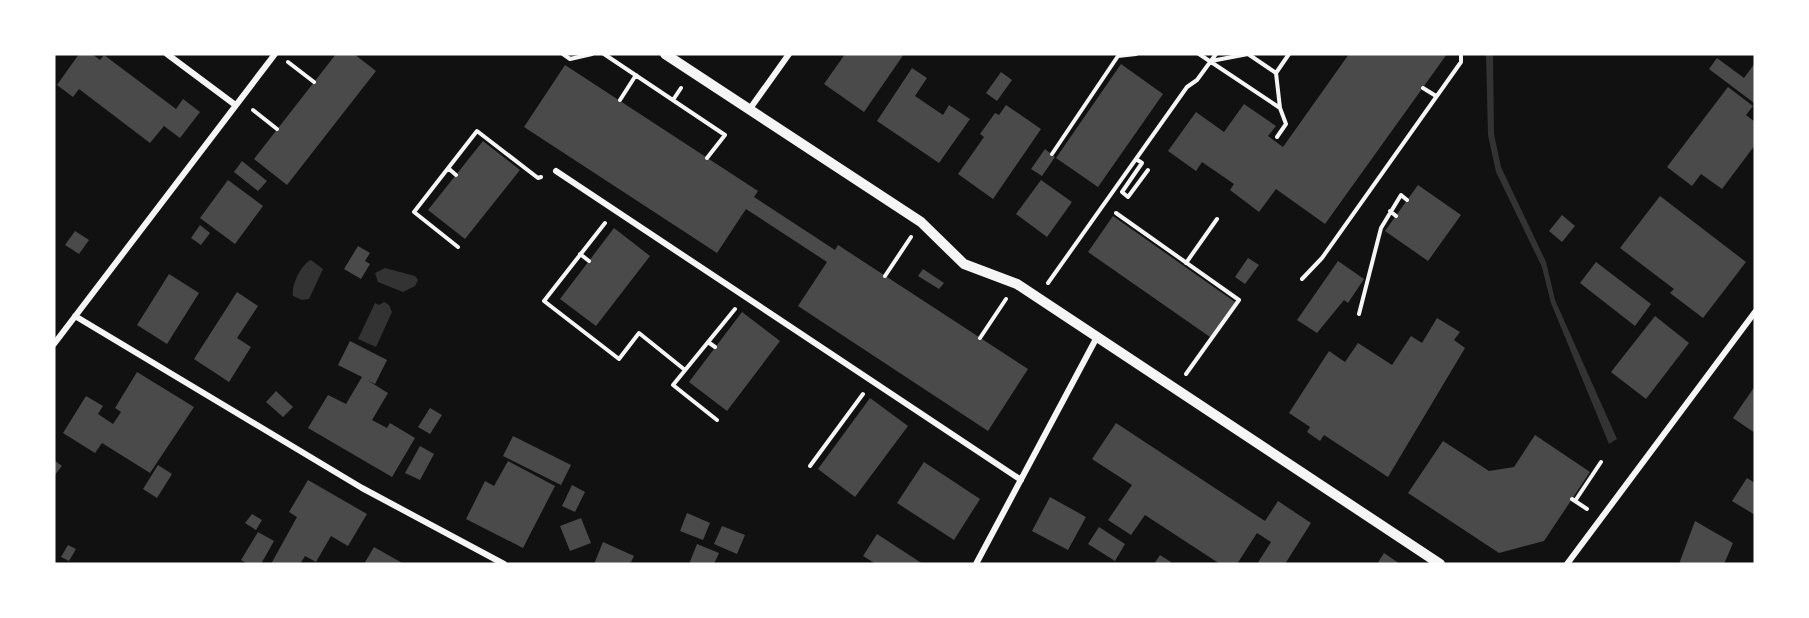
<svg xmlns="http://www.w3.org/2000/svg" width="1809" height="618" font-family="'Golos Text',sans-serif">
	<rect width="100%" height="100%" fill="#111"/>
	<!-- water -->
	<path fill="#333" d="M1486 54H1493L1494 134 1501 167 1546 262 1555 300 1617 439 1609 444 1551 303 1542 267 1496 172 1488 135Z
		M311 260 323 269 309 299 302 300 293 296C291 286 301 264 311 260Z
		M385 268 415 276 418 280 415 286 403 292 378 282 375 273Z
		M384 302 389 305 392 312 376 347 358 339 375 303 379 305Z"/>
	<!-- building -->
	<path fill="#4a4a4a" d="M79 54H92L100 60 104 55 176 109 183 99 200 112 180 138 164 126 150 143 79 89 73 97 57 85Z
		M336 54H354L376 71 287 185 254 159Z
		M845 54H904L864 112 824 84Z
		M1349 54H1447L1325 224 1276 189 1259 212 1230 190 1234 184 1202 162 1196 171 1168 151 1196 112 1224 132 1244 104 1276 126 1268 136 1283 147Z
		M1717 58 1744 78 1755 63 1754 103 1709 69Z
		M1121 64 1163 94 1098 187 1056 158Z
		M565 65 758 191 754 197 835 250 838 245 1028 369 988 431 798 306 827 262 746 209 717 253 524 127Z
		M912 68 927 78 915 96 943 115 949 105 970 119 939 163 877 121Z
		M1001 72 1012 80 997 101 986 93Z
		M1728 87 1753 106 1746 115 1755 122V145L1722 189 1701 174 1692 186 1667 167Z
		M1006 105 1041 129 993 199 958 174 984 137 980 134 995 113 999 115Z
		M483 141 520 170 465 239 428 210Z
		M1045 149 1055 157 1042 176 1031 169Z
		M242 161 267 181 258 191 234 172Z
		M228 180 263 206 235 244 200 218Z
		M1041 180 1072 202 1047 237 1016 214Z
		M1418 185 1461 215 1428 261 1385 231Z
		M1660 196 1746 262 1703 318 1670 293 1674 289 1620 248Z
		M1562 215 1575 226 1562 242 1549 231Z
		M1113 216 1235 302 1210 337 1088 252Z
		M200 225 210 233 201 245 191 238Z
		M614 228 650 256 596 326 560 299Z
		M75 231 89 240 79 254 65 245Z
		M358 246 370 253 365 261 370 264 361 279 344 269Z
		M1248 258 1259 265 1245 284 1235 277Z
		M1338 261 1364 279 1348 303 1344 300 1317 333 1297 320Z
		M1596 262 1651 304 1635 326 1580 283Z
		M923 269 944 283 939 289 918 276Z
		M169 274 199 293 167 344 137 325Z
		M237 292 258 306 237 338 251 347 229 382 194 359Z
		M742 312 780 341 727 411 689 382Z
		M1655 316 1689 343 1646 399 1611 372Z
		M1437 318 1460 332 1454 340 1465 348 1388 477 1324 435 1320 441 1307 432 1310 427 1289 413 1329 351 1345 362 1358 343 1392 365 1411 336 1422 343Z
		M350 341 387 360 375 384 367 380 388 393 372 420 387 428 390 423 415 438 392 477 308 428 328 395 346 404 362 377 338 365Z
		M137 372 194 407 150 473 102 443 95 453 63 433 86 396 103 406 98 414 113 424 121 412 115 408Z
		M1755 386V433L1733 418Z
		M276 391 293 407 283 417 266 402Z
		M870 398 908 426 855 497 818 469Z
		M430 408 442 415 430 434 418 427Z
		M1116 423 1265 521 1278 501 1311 523 1285 564H1257L1271 542 1257 533 1237 564H1220L1145 515 1131 535 1108 520 1132 485 1092 459Z
		M1535 435 1590 472 1544 541 1499 553 1408 493 1443 441 1489 471 1514 467Z
		M513 436 571 465 561 485 503 456Z
		M420 446 434 454 420 480 405 473Z
		M54 460 62 466 54 476Z
		M508 461 555 486 523 548 466 519 485 481 494 486Z
		M924 462 980 499 954 540 897 503Z
		M158 465 172 474 157 498 143 489Z
		M1747 478 1755 483V515L1732 501Z
		M308 480 367 514 348 546 331 536 316 562 305 556 300 564H271L297 517 289 512Z
		M572 485 585 492 575 512 562 506Z
		M1050 497 1086 517 1068 550 1032 531Z
		M687 513 710 523 703 540 680 531Z
		M252 514 262 520 256 530 245 523Z
		M581 518 591 543 570 551 560 526Z
		M1695 521 1733 543 1724 564H1679Z
		M722 526 745 535 737 554 714 544Z
		M1099 527 1125 544 1115 561 1088 544Z
		M258 532 274 541 261 564H248L241 560Z
		M877 534 923 564H876L863 556Z
		M603 542 634 556 630 564H594Z
		M697 544 719 553 714 564H689Z
		M68 545 76 549 69 561 61 557Z
		M374 547 404 564H364Z
		M1384 553 1400 564H1377Z
		M1160 555 1171 562 1170 564H1154Z"/>
	<g fill="none" stroke-linecap="round" stroke-linejoin="round">
		<!-- path -->
		<path stroke="#f5f5f5" stroke-width="4" d="M563 54 570 59 592 54
			M604 54 725 135 707 158
			M1199 54 1280 108 1286 124 1277 137
			M1211 61 1248 54 1276 73 1280 108
			M288 62 314 82
			M1276 73 1289 54
			M1423 88 1436 96
			M620 100 636 75
			M673 100 681 88
			M253 110 277 129
			M1052 154 1118 56 1136 54
			M1136 159 1142 163 1122 192 1128 197 1148 170
			M448 168 456 175
			M1390 211 1396 216
			M1116 213 1239 300 1186 374
			M605 223 544 301 619 359 639 333 685 370
			M458 247 414 212 477 131 538 178 541 177
			M580 254 589 261
			M1186 263 1217 219
			M885 276 911 237
			M1302 279 1322 258 1461 62V54
			M1048 283 1187 87 1197 80 1216 54
			M1359 314 1381 228 1401 195 1407 200
			M980 338 1006 299
			M708 342 715 347
			M717 420 673 385 735 309
			M810 466 863 394
			M1572 499 1587 509
			M1575 501 1601 462"/>
		<!-- minor -->
		<path stroke="#f5f5f5" stroke-width="6" d="M167 54 234 104
			M749 110 789 54
			M556 171 1021 480
			M75 316 362 488 504 564
			M54 344 275 54
			M976 564 1097 337
			M1567 564 1755 312"/>
		<!-- tertiary -->
		<path stroke="#f5f5f5" stroke-width="10" d="M665 54 921 222 964 264 1017 284 1440 564"/>
	</g>
	<!-- border -->
	<rect width="1809" height="618" fill="none" stroke="#ffffff" stroke-width="111"/>
</svg>
